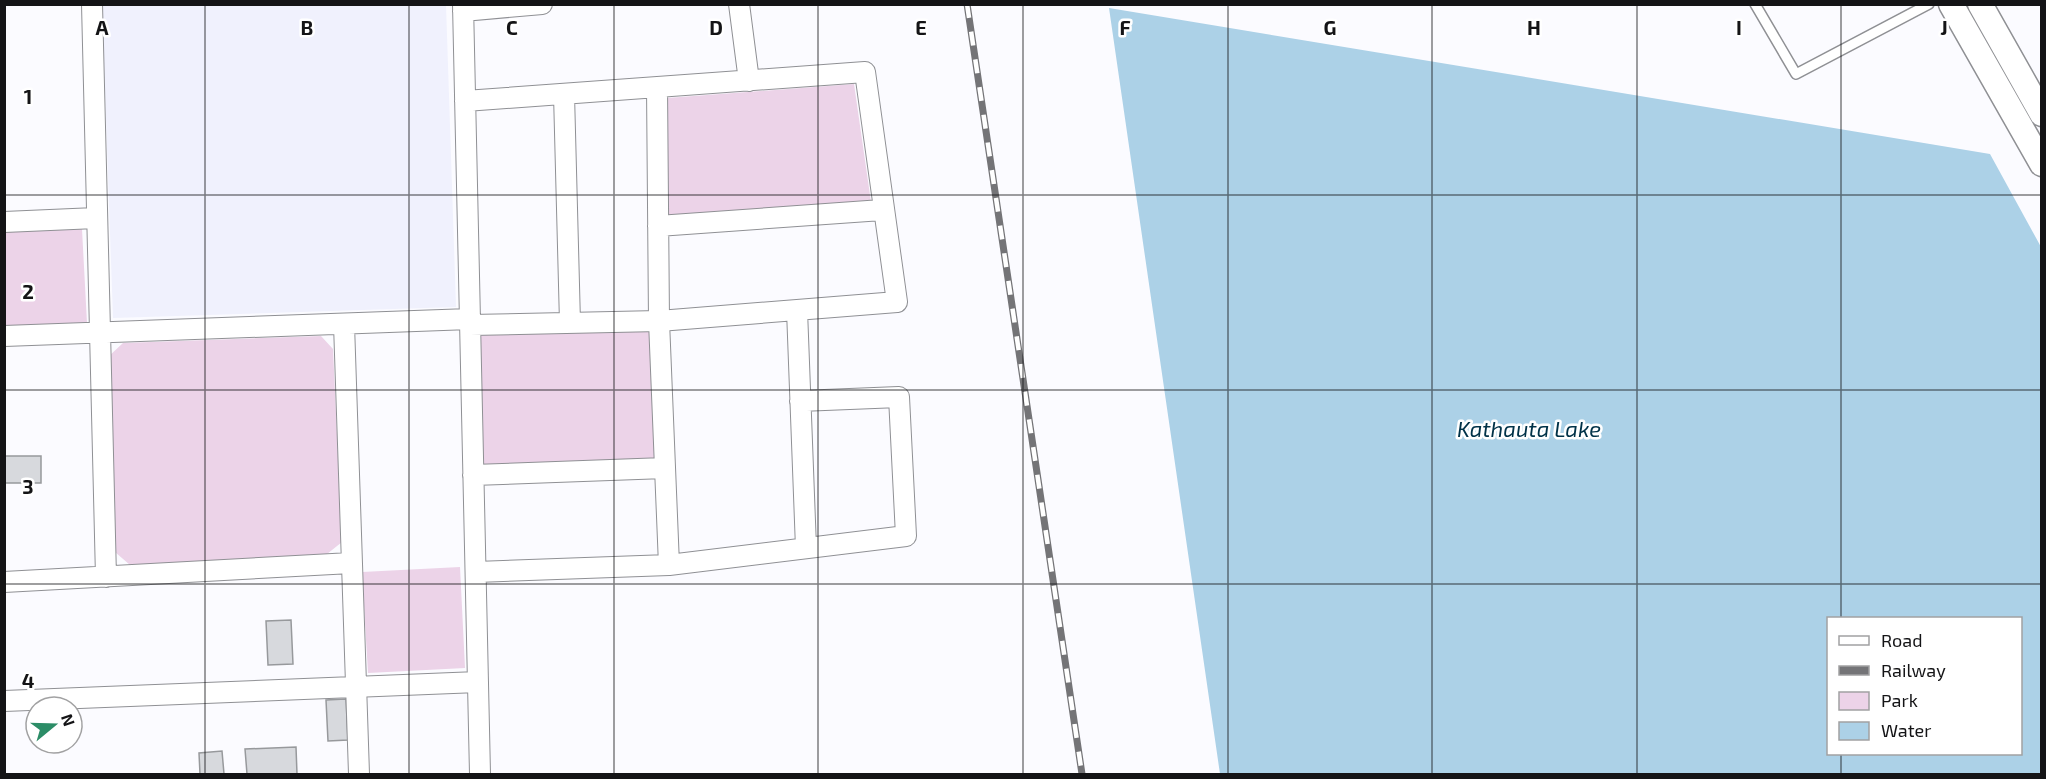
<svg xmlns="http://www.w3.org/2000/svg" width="2046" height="779" font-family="'Exo 2',sans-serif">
	<rect width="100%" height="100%" fill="#fbfbff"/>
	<!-- built -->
	<path fill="#f0f1fd" d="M102 5H446L456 307 113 318Z"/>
	<!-- green -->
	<path fill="#ecd3e8" d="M854 84 871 202 667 219V98Z
		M82 229 87 323 5 327V232Z
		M651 329 655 460 483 466 479 334Z
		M321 336 333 349 342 542 327 554 130 565 115 552 108 357 123 343Z
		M460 567 465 668 368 673 362 572Z"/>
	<!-- water -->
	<path fill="#acd1e7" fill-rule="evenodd" d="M1109 8 1990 154 2041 247V774H1220ZM1828 618H2020V754H1828Z"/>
	<!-- building -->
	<path fill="#d7d9dd" stroke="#97999c" stroke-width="1.5" d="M4 456H41V483H4Z
		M291 620 293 664 268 665 266 621Z
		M346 699 348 740 328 741 326 700Z
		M296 747 297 774H247L245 749Z
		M222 751 224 774H200L199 753Z"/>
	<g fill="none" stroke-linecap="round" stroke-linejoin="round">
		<!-- service casing -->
		<g stroke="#8f9094" stroke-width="12">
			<path id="service" d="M1755 4 1796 74 1929 4"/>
		</g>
		<!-- minor casing -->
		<g stroke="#8f9094" stroke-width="22">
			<path id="minor" d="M92 4 106 577
				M463 4 480 774
				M739 4 749 81
				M463 11 542 4
				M657 87 659 321 669 565
				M564 94 570 323
				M465 101 865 72 897 302 659 321 470 325
				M4 222 96 218
				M658 226 882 210
				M797 310 806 548
				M344 324 359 774
				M4 336 470 319
				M473 475 665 468
				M476 572 669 565 906 536 899 397 800 401
				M4 582 351 563
				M4 701 478 682"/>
		</g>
		<!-- tertiary casing -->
		<g stroke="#8f9094" stroke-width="27">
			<path id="tertiary" d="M1951 4 2042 164
				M1980 4 2042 114"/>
		</g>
		<!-- service -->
		<use href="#service" stroke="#fff" stroke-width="9"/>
		<!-- minor -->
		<use href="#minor" stroke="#fff" stroke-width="20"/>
		<!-- tertiary -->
		<use href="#tertiary" stroke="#fff" stroke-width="24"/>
		<!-- rail casing -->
		<g stroke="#747477" stroke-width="7">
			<path id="rail" d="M967 4 1082 774"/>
		</g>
		<!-- rail -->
		<use href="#rail" stroke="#fff" stroke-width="4.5" stroke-dasharray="14" stroke-linecap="butt"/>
	</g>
	<!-- grid -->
	<path fill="none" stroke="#141416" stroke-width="1.5" stroke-opacity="0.55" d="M205 4V774M409 4V774M614 4V774M818 4V774M1023 4V774M1228 4V774M1432 4V774M1637 4V774M1841 4V618M4 195H2042M4 390H2042M4 584H2042M1841 754V774"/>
	<g text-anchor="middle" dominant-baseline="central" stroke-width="5" stroke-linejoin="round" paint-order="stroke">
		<!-- water labels -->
		<g font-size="22" font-style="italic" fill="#003248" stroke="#fff">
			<text x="1529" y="428">Kathauta Lake</text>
		</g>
	</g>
	<g font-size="20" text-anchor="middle" font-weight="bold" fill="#141416" stroke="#fff" stroke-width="5" stroke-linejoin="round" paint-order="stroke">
		<text x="102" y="35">A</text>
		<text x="307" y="35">B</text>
		<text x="512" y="35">C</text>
		<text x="716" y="35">D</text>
		<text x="921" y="35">E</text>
		<text x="1125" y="35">F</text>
		<text x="1330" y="35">G</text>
		<text x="1534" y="35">H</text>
		<text x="1739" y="35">I</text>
		<text x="1944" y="35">J</text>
		<text x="28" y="104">1</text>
		<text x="28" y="299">2</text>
		<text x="28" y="494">3</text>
		<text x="28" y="688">4</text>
	</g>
	<!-- border -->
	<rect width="2046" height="779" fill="none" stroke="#141416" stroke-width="12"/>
	<!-- legend -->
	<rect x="1827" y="617" width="195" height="138" fill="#ffffff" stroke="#a1a1a2" stroke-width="1.5"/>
	<rect x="1839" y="636" width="30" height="9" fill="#ffffff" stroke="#a1a1a2" stroke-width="1.5"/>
	<text x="1881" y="647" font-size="18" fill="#141416">Road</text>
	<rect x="1839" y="666" width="30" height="9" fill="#747477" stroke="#a1a1a2" stroke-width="1.5"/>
	<text x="1881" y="677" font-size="18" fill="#141416">Railway</text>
	<rect x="1839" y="692" width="30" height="18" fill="#ecd3e8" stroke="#a1a1a2" stroke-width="1.5"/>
	<text x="1881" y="707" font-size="18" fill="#141416">Park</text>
	<rect x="1839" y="722" width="30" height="18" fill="#acd1e7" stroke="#a1a1a2" stroke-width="1.5"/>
	<text x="1881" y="737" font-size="18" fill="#141416">Water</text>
	<!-- north arrow -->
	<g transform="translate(54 725) rotate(71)"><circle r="28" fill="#ffffff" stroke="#a1a1a2" stroke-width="1.5"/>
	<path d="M0-4.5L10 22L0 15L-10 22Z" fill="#2c8d67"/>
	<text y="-9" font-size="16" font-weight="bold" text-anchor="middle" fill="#141416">N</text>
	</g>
</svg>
